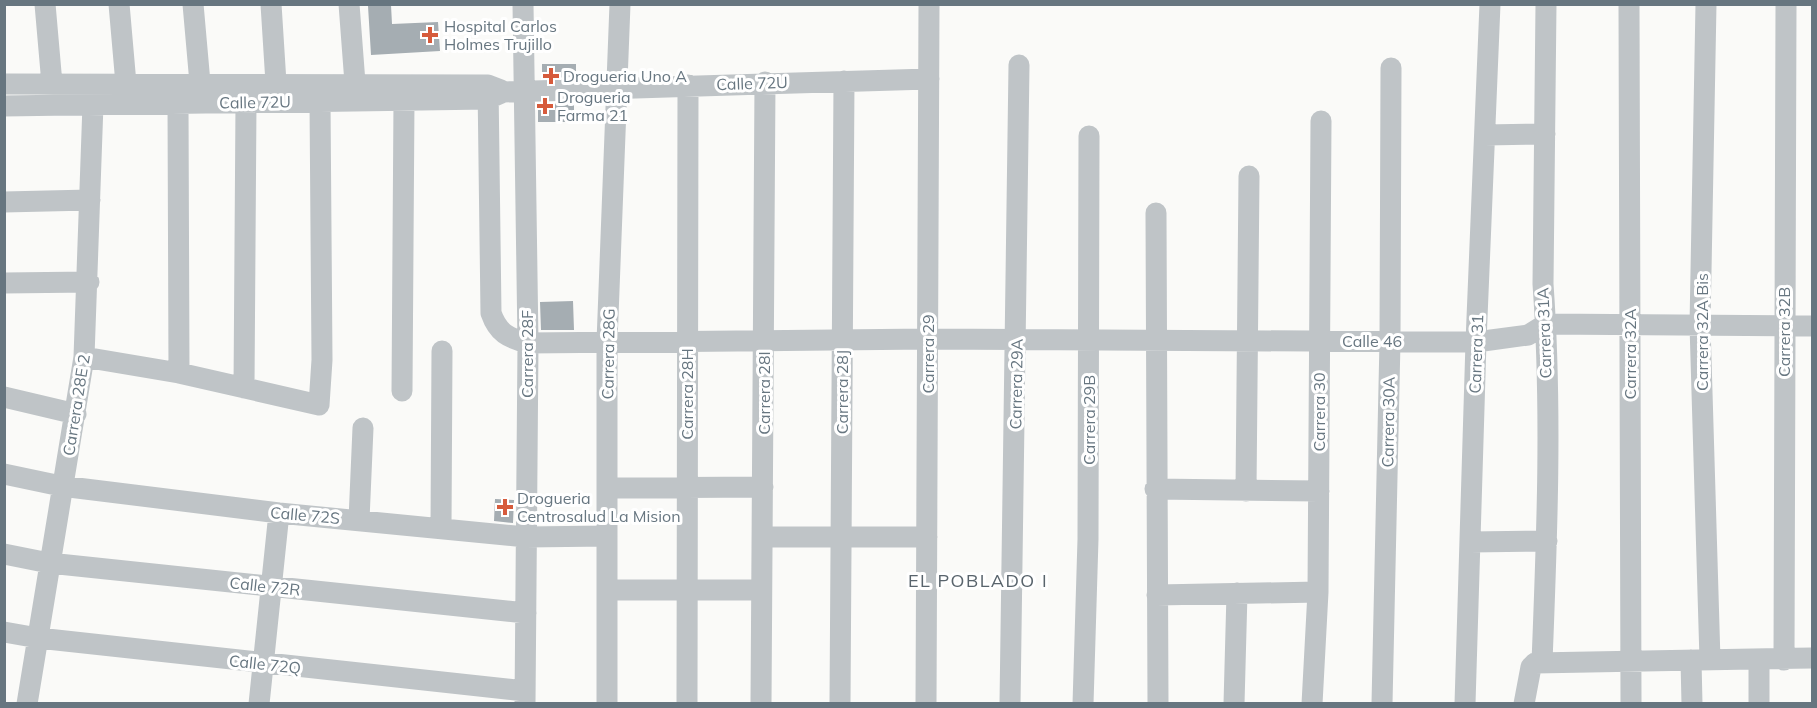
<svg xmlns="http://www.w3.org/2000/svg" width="1817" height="708" font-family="Mulish,sans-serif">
	<rect width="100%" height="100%" fill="#fafaf8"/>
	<!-- building -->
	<path fill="#a5adb2" d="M391 5 392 24 438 22 440 51 371 55 368 6Z
		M542 64H576V77L542 78Z
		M574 103V122H538V104Z
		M573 301 574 330H541L540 302Z
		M495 499 514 500 513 523 494 521Z"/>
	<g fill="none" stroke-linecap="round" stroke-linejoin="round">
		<!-- minor -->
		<path stroke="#bfc4c7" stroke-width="21" d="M45 4 52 84
			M119 4 126 84
			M193 4 200 83
			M271 4 276 83
			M349 4 355 83
			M523 4 528 343 525 704
			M1629 4 1631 704
			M1706 4 1700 325 1710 660
			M4 84 488 85 501 90
			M488 85 491 313C498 333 508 338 528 343L928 339 1476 342 1528 335 1546 324 1812 326
			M178 103 179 373
			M4 106 488 99 504 92 929 79
			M1485 135 1545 134
			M4 202 90 200
			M1156 213 1158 704
			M4 283 89 282
			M84 357 179 373 319 405 322 360 320 101
			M244 388 246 103
			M402 391 404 100
			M4 397 76 414
			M4 474 61 486 279 513 526 537 607 536
			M607 488 763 487
			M1155 489 1319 491
			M1246 491 1249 176
			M359 520 363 428
			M441 528 442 351
			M763 537H927
			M1470 542 1547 541
			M4 554 49 563 526 613
			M607 590H761
			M1157 595 1318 592
			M4 632 38 638 525 691
			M1691 660 1692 704
			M1784 660 1786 4
			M1542 662C1547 537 1552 409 1543 284L1546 4
			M27 704 84 357 93 104
			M259 704 279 513
			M607 704V342L620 4
			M687 704 688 85
			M761 704 765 82
			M840 704 844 81
			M926 704 929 4
			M1010 704 1019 65
			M1083 704 1088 539 1089 136
			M1234 704 1237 593
			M1312 704 1318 592 1321 121
			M1382 704 1390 341 1391 68
			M1465 704 1476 342 1490 4
			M1524 704 1531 667 1535 663 1812 658
			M1759 704V660"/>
	</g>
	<!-- markers -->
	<g fill="#d65b3c" stroke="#fff" stroke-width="2">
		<path d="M427 26h6v6h6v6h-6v6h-6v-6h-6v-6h6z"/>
		<path d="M548 67h6v6h6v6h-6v6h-6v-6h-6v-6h6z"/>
		<path d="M542 97h6v6h6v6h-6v6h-6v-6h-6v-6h6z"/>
		<path d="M502 498h6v6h6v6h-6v6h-6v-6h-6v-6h6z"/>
	</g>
	<g text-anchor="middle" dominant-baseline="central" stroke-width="6" stroke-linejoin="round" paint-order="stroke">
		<!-- poi labels -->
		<g font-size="16" fill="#677680" stroke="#fff" text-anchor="start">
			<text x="444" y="26">Hospital Carlos<tspan x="444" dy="18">Holmes Trujillo</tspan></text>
			<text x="563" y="76">Drogueria Uno A</text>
			<text x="557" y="97">Drogueria<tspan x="557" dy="18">Farma 21</tspan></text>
			<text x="517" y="498">Drogueria<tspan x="517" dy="18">Centrosalud La Mision</tspan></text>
		</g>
		<!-- street labels -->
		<g font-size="16" fill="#677680" stroke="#fff">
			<text transform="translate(752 83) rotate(-2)">Calle 72U</text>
			<text transform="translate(255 102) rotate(-1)">Calle 72U</text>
			<text transform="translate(1702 332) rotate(-90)">Carrera 32A Bis</text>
			<text transform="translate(1784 332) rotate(-90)">Carrera 32B</text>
			<text transform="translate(1544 333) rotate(-92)">Carrera 31A</text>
			<text x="1372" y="341">Calle 46</text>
			<text transform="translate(527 354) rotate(-90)">Carrera 28F</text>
			<text transform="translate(608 354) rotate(-89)">Carrera 28G</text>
			<text transform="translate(928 354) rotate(-90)">Carrera 29</text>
			<text transform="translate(1476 354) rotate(-88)">Carrera 31</text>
			<text transform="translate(1630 354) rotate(-90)">Carrera 32A</text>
			<text transform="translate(1016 384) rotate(-89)">Carrera 29A</text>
			<text transform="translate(842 392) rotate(-90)">Carrera 28J</text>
			<text transform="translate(764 393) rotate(-90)">Carrera 28I</text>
			<text transform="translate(687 394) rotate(-90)">Carrera 28H</text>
			<text transform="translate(76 405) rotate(-81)">Carrera 28E 2</text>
			<text transform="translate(1319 412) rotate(-90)">Carrera 30</text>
			<text transform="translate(1089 420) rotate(-90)">Carrera 29B</text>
			<text transform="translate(1388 422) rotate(-89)">Carrera 30A</text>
			<text transform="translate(305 515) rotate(5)">Calle 72S</text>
			<text transform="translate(265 586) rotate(6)">Calle 72R</text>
			<text transform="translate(265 664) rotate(6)">Calle 72Q</text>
		</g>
		<!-- neighbourhood labels -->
		<g font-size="18" letter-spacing="1.5" fill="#59646c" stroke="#fff">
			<text x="978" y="580">EL POBLADO I</text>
		</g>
	</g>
	<!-- border -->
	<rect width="1817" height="708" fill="none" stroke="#677680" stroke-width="12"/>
</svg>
